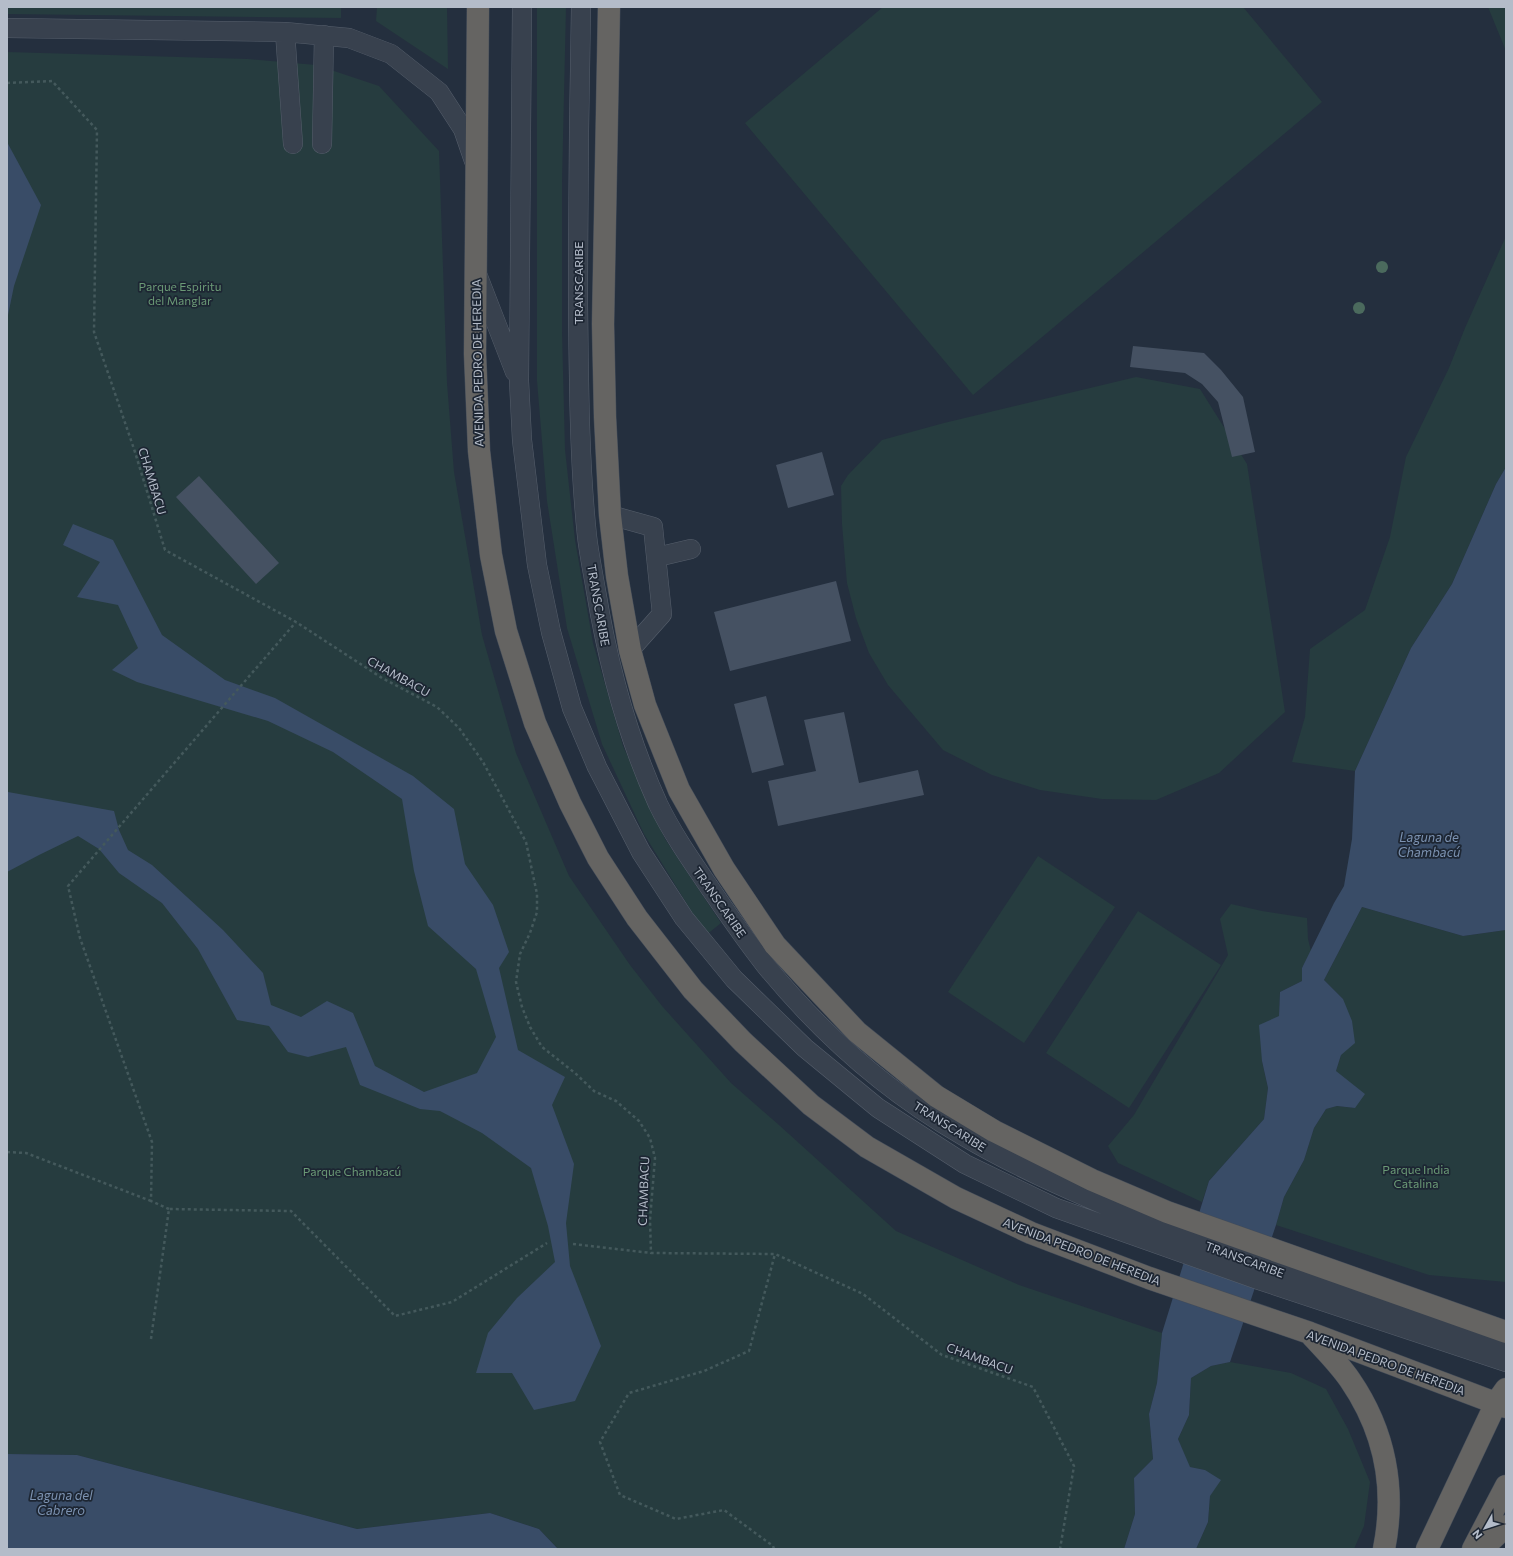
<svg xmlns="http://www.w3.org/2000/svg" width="1513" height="1556" font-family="Commissioner,sans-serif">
	<rect width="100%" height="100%" fill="#242f3e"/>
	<!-- green -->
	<path fill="#263c3f" d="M7 7H341V18L7 14Z
		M377 7H447L448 69 376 21Z
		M537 7H566L562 182V332L565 450 575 540 593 643 623 746 665 839 721 923 706 935 644 834 602 744 567 628 547 501 537 381Z
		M883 7H1243L1322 102 973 395 745 123Z
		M1488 7H1506V51Z
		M7 52 248 59 316 65 379 86 439 151 447 383 454 472 482 635 516 753 569 876 630 965 662 1006 731 1083 779 1125 896 1231 1019 1285 1162 1333 1157 1383 1149 1414 1153 1459 1134 1478 1135 1514 1124 1549H558L539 1529 490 1513 357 1529 77 1455 7 1454Z
		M1506 236V467L1496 484 1452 584 1411 648 1355 771 1292 762 1305 717 1310 649 1365 610 1390 537 1406 457 1449 368 1465 328Z
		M1136 377 1200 389 1247 464 1285 712 1219 773 1156 800 1102 799 1040 790 992 775 943 750 888 685 869 653 856 618 847 583 842 524 841 486 848 475 882 440 944 423Z
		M1038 856 1115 907 1024 1043 948 992Z
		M1231 904 1262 911 1307 918 1308 939 1311 951 1302 968V981L1280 992 1279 1016 1262 1061 1268 1088 1264 1119 1209 1181 1202 1202 1118 1163 1108 1146 1134 1115 1228 955 1220 919Z
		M1362 907 1463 936 1506 930V1282L1429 1275 1276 1225 1284 1197 1304 1160 1314 1128 1326 1109 1337 1106 1355 1108 1336 1071 1341 1055 1343 999 1324 980Z
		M1138 911 1221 965 1129 1108 1046 1053Z
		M1230 1362 1291 1373 1326 1389 1348 1429 1370 1482 1364 1526 1354 1549H1196L1208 1522 1210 1496 1205 1470 1189 1467 1178 1439 1189 1415 1191 1378 1211 1366Z"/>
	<!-- water -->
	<path fill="#394c67" d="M7 142 41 205 14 286 7 320Z
		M1506 467V930L1463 936 1362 907 1324 980 1343 999 1352 1021 1355 1043 1341 1055 1336 1071 1365 1094 1355 1108 1337 1106 1326 1109 1314 1128 1304 1160 1284 1197 1276 1225 1230 1362 1211 1366 1191 1378 1189 1415 1178 1439 1190 1467 1205 1470 1221 1480 1210 1496 1208 1522 1196 1549H1124L1135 1514 1134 1478 1153 1459 1149 1414 1157 1383 1162 1333 1209 1181 1264 1119 1268 1088 1262 1061 1259 1025 1279 1016 1280 992 1302 981V968L1334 903 1344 886 1352 839 1355 771 1411 648 1452 584 1496 484Z
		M73 524 113 540 162 635 225 680 275 698 413 776 454 809 465 864 493 905 509 952 499 968 518 1050 565 1077 552 1105 574 1164 566 1223 570 1266 601 1346 575 1401 534 1410 512 1373H476L488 1333 517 1298 555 1262 548 1226 531 1168 482 1133 440 1111 420 1109 360 1085 346 1047 308 1057 288 1052 269 1026 237 1020 198 949 162 903 119 873 99 849 78 836 39 855 7 872V793L8 792 114 811 119 830 128 850 152 865 223 930 263 973 271 1005 301 1017 327 1001 353 1013 375 1066 424 1092 477 1073 496 1037 476 969 428 926 414 871 402 799 333 752 268 721 137 682 112 670 138 648 118 605 77 597 100 562 63 545Z
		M7 1454 77 1455 357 1529 490 1513 539 1529 558 1549H7Z"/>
	<!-- building -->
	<path fill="#455162" d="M1133 346 1204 353 1221 370 1243 397 1255 452 1232 457 1218 402 1202 384 1185 373 1130 367Z
		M822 452 834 495 788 508 776 465Z
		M199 476 279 563 256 584 176 497Z
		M836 581 851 641 730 671 714 612Z
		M766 696 784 765 752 773 734 704Z
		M844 712 859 783 918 770 924 795 778 826 768 781 816 771 804 720Z"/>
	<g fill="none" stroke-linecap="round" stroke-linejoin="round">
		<!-- service casing -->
		<g stroke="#565f6c" stroke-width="20">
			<path id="service" d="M522 7 519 381 522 440 537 565 551 632 572 708 597 767 641 852 684 918 734 979 805 1048 878 1108 965 1164 1056 1208 1259 1280 1506 1362
				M581 7C579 106 578 205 578 304 579 382 579 459 587 536 589 554 593 573 596 591 608 664 627 736 658 804 673 835 693 863 712 891 729 916 747 942 766 966 821 1033 887 1092 962 1135 1012 1165 1067 1189 1121 1212 1246 1264 1377 1305 1506 1347
				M7 28 285 32 349 38 391 54 439 92 463 129 474 161
				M285 32 293 144
				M322 144 324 35
				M477 274 515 372
				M610 515 653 527 662 614 630 650
				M657 557 691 549"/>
		</g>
		<!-- trunk casing -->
		<g stroke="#434c59" stroke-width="23">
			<path id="trunk" d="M478 7 475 354 479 451 491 555 506 631 535 723 570 803 598 858 637 918 693 990 743 1042 811 1105 867 1147 956 1198 1031 1233 1149 1278 1310 1333 1506 1407
				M609 7 603 324 605 417 610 515 617 576 630 650 645 705 679 790 724 869 775 945 857 1032 936 1096 994 1131 1092 1180 1167 1212 1506 1332
				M1312 1336C1325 1350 1339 1364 1350 1380 1385 1431 1396 1489 1384 1549
				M1427 1549 1496 1403 1506 1389
				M1473 1549 1506 1486
				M1482 1549 1506 1526"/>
		</g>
		<!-- path -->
		<path stroke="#44595c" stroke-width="2.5" stroke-dasharray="3 3" stroke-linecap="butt" d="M7 83 52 81 97 130 94 332 134 449 165 550 296 622 382 678 437 707 459 728 483 762 526 842 537 894V912L530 933 520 954 516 982 522 1007 530 1027 542 1047 575 1073 594 1091 616 1101 639 1121 650 1138 655 1158 650 1220 651 1253 775 1254 863 1294 942 1355 1033 1387 1074 1466 1060 1549
			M7 1152 26 1153 151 1201
			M169 1209 151 1201 152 1142 80 938 68 886 296 622
			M573 1244 651 1253
			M151 1339 169 1209 291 1211 395 1316 452 1302 547 1243
			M774 1549 773 1546 724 1510 676 1519 620 1495 600 1442 629 1393 704 1371 749 1351 775 1254"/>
		<!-- service -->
		<use href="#service" stroke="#38414e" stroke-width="19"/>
		<!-- trunk -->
		<use href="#trunk" stroke="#656462" stroke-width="22"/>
	</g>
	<!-- trees -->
	<g fill="#4b6a5d">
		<circle cx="1382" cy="267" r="6"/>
		<circle cx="1359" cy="308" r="6"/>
	</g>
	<g text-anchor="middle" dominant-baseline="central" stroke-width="3.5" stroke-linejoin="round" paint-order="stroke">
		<!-- street labels -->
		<g font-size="12" fill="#b4bcc9" stroke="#1d2633">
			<text transform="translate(578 283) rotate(-90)">TRANSCARIBE</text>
			<text transform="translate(477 363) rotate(-91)">AVENIDA PEDRO DE HEREDIA</text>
			<text transform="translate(153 481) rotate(73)">CHAMBACU</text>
			<text transform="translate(599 605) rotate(80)">TRANSCARIBE</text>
			<text transform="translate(399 676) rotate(29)">CHAMBACU</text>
			<text transform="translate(720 902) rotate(55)">TRANSCARIBE</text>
			<text transform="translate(950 1126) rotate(32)">TRANSCARIBE</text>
			<text transform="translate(643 1191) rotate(-88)">CHAMBACU</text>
			<text transform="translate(1082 1251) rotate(21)">AVENIDA PEDRO DE HEREDIA</text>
			<text transform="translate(1245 1259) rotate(20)">TRANSCARIBE</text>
			<text transform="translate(980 1358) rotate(20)">CHAMBACU</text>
			<text transform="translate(1386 1362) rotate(20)">AVENIDA PEDRO DE HEREDIA</text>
		</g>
		<!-- park labels -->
		<g font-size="12" fill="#6b9a76" stroke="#1d2633">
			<text x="180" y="286">Parque Espiritu<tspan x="180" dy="14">del Manglar</tspan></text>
			<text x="1416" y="1169">Parque India<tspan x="1416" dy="14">Catalina</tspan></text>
			<text x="352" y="1171">Parque Chambacú</text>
		</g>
		<!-- water labels -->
		<g font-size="13" font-style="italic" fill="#7c92b1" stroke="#1d2633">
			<text x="1429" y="837">Laguna de<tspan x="1429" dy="15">Chambacú</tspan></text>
			<text x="61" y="1495">Laguna del<tspan x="61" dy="15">Cabrero</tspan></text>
		</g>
	</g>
	<!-- border -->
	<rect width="1513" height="1556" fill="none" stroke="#b4bcc9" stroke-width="16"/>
	<!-- north arrow -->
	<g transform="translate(1485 1528) rotate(231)" stroke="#1d2633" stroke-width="3" paint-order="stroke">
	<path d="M0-3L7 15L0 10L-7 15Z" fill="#b4bcc9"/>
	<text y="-6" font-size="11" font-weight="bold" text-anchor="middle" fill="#b4bcc9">N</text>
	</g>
</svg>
